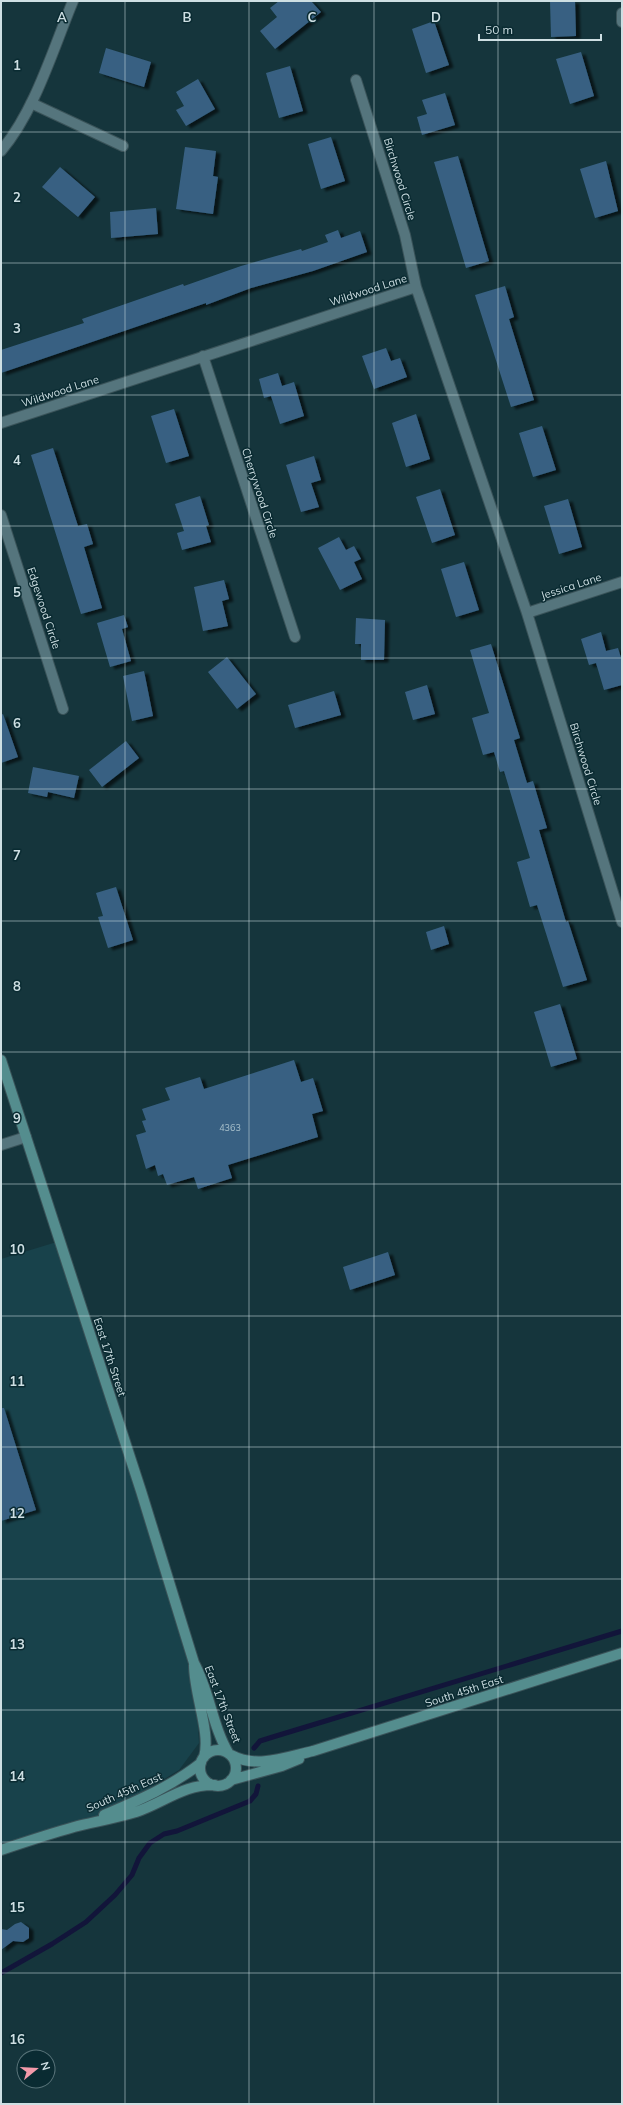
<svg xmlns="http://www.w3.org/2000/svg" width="623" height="2105" font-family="Mulish,sans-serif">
	<defs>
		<filter id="shadow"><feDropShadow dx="4.5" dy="2.5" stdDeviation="1" flood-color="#0009"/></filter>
	</defs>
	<rect width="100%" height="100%" fill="#15353c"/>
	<!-- built -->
	<path fill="#18424b" d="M60 1241 194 1663 199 1743 179 1770 97 1820 1 1850V1259Z"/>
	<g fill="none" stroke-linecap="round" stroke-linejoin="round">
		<!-- stream -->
		<path stroke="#12153a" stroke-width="5" d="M254 1748 260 1741 276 1736 622 1631
			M1 1973 52 1944 86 1922 115 1895 132 1875 139 1858 150 1843 164 1834 177 1831 250 1801 256 1794 258 1786"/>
	</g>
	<!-- building -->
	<path fill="#386182" filter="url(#shadow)" d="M279 1H311L321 12 275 49 260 31 277 17 270 8Z
		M550 1H575L576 36 551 37Z
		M434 21 449 65 426 73 412 29Z
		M106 48 151 62 144 87 99 73Z
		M581 52 594 96 570 104 556 59Z
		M290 66 303 111 279 118 266 73Z
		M198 79 215 109 186 126 176 110 184 106 176 92Z
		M445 93 455 125 422 135 417 117 427 114 422 100Z
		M331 137 345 181 321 189 308 144Z
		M185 147 216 151 213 176 218 177 213 214 176 209Z
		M458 156 489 261 466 268 434 162Z
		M606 161 618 211 595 218 580 169Z
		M60 167 95 197 78 217 42 187Z
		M156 208 158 234 111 238 110 212Z
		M338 230 341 238 360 231 367 252 313 271 251 288 206 305V303L1 373V350L84 323 82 319 183 284 184 286 241 266 301 249 302 251 328 242 325 235Z
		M505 286 514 317 509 319 534 400 511 407 475 295Z
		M386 348 391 361 400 358 407 377 374 389 362 356Z
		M278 373 282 386 294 382 304 416 280 424 271 396 264 398 259 379Z
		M174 409 189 456 166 463 151 416Z
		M416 414 430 459 406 467 392 423Z
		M542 426 556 470 533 477 519 433Z
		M53 448 78 526 87 524 93 544 84 547 102 608 81 614 31 455Z
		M314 456 321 480 311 483 319 507 301 512 286 465Z
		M440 489 455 535 432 543 416 497Z
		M200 496 209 525 206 526 211 542 182 550 177 533 184 531 175 504Z
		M568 499 582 547 559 554 544 506Z
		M339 537 346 550 354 546 361 559 354 562 362 579 340 590 318 548Z
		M464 562 479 610 456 617 441 569Z
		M224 580 229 599 222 601 228 626 203 631 194 587Z
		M124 615 128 627 122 629 131 661 110 667 97 623Z
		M356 618 385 620 384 660H361V644H355Z
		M601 632 606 651 618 648 622 661V685L604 690 596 663 589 665 581 639Z
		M491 644 520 738 514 740 527 783 533 781 547 828 539 830 566 922 568 921 587 980 563 987 537 905 530 907 517 862 530 858 504 771 500 772 494 752 483 755 472 718 489 713 470 650Z
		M227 657 256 694 237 709 208 672Z
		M144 671 153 716 132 721 123 676Z
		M427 685 435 714 413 720 405 692Z
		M334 691 341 715 295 728 288 705Z
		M3 714 18 757 1 763V715Z
		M126 741 139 758 102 787 89 770Z
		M33 767 79 776 74 798 48 792 47 797 28 793Z
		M116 887 133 940 108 948 98 917 103 916 96 893Z
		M444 926 449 944 431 950 426 932Z
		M560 1004 577 1059 551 1067 534 1012Z
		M294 1060 301 1082 313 1078 323 1111 312 1114 318 1137 228 1165 232 1178 198 1189 194 1177 167 1185 163 1174 158 1176 155 1165 146 1169 136 1135 146 1132 142 1121 146 1120 142 1109 170 1100 165 1088 200 1077 204 1089Z
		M388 1252 395 1275 350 1290 343 1267Z
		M1 1408H4L36 1510 1 1521Z
		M21 1922 29 1928V1938L23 1942 13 1941 1 1950V1929L7 1930 15 1924Z"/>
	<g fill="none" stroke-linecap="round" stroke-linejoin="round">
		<!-- street casing -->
		<g stroke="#3a5359" stroke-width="12">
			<path id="street" d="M622 13V22
				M356 80 405 235 416 287 527 613 622 922
				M31 103 123 146
				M1 151C35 111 53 49 73 1
				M203 356 295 637
				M1 423 416 287
				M1 515 63 709
				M527 613 622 582
				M1 1145 26 1137"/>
		</g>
		<!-- secondary casing -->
		<g stroke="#3a5359" stroke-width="12">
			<path id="secondary" d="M1 1060 141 1491 194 1663C210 1692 212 1726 229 1754
				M194 1665C194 1694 211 1733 204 1757
				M200 1768a18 18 0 1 1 36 0a18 18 0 1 1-36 0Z
				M231 1755C257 1769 286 1757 313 1751L622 1653
				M231 1780 282 1766 299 1759
				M104 1815C139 1800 172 1786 201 1763
				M1 1850C25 1842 49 1834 74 1827 94 1822 116 1818 136 1812 165 1802 184 1784 215 1785"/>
		</g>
		<!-- street -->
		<use href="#street" stroke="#55757d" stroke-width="10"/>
		<!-- secondary -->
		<use href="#secondary" stroke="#548d8e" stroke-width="10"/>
	</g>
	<!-- grid -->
	<path fill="none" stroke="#cedfe3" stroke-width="1" stroke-opacity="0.55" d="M125 1V2104M249 1V2104M374 1V2104M498 1V2104M1 132H622M1 263H622M1 395H622M1 526H622M1 658H622M1 789H622M1 921H622M1 1052H622M1 1184H622M1 1316H622M1 1447H622M1 1579H622M1 1710H622M1 1842H622M1 1973H622"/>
	<g text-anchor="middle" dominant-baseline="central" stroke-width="3" stroke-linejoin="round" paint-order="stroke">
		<!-- number labels -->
		<g font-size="9" fill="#a8c0cb">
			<text x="230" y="1127">4363</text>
		</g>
		<!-- street labels -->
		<g font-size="11" fill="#cedfe3" stroke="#0a2b32">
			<text transform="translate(400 179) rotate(73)">Birchwood Circle</text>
			<text transform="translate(368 290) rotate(-18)">Wildwood Lane</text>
			<text transform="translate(60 391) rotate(-18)">Wildwood Lane</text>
			<text transform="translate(260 493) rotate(72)">Cherrywood Circle</text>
			<text transform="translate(571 586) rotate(-18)">Jessica Lane</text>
			<text transform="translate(44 608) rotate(72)">Edgewood Circle</text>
			<text transform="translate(586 764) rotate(73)">Birchwood Circle</text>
			<text transform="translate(110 1357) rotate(72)">East 17th Street</text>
			<text transform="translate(464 1691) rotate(-18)">South 45th East</text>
			<text transform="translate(223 1704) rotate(69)">East 17th Street</text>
			<text transform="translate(124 1792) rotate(-24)">South 45th East</text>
		</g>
	</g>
	<g font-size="13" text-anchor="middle" font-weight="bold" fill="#cedfe3" stroke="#0a2b32" stroke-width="3" stroke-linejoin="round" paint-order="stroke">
		<text x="62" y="22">A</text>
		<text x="187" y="22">B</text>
		<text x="312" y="22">C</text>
		<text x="436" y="22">D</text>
		<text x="17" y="70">1</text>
		<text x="17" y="202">2</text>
		<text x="17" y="333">3</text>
		<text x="17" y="465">4</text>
		<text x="17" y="597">5</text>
		<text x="17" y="728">6</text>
		<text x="17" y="860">7</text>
		<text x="17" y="991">8</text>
		<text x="17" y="1123">9</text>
		<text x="17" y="1254">10</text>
		<text x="17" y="1386">11</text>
		<text x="17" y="1518">12</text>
		<text x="17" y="1649">13</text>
		<text x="17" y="1781">14</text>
		<text x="17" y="1912">15</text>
		<text x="17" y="2044">16</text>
	</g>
	<!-- border -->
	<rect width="623" height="2105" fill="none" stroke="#cedfe3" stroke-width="4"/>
	<!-- north arrow -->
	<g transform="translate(36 2069) rotate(72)"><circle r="19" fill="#0a2b32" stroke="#587379"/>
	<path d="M0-3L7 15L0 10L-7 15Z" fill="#f39aaa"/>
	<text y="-6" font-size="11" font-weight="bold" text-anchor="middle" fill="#cedfe3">N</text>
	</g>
	<!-- scale -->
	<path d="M479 34v6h122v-6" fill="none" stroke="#cedfe3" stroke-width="2"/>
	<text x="485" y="34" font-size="12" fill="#cedfe3" stroke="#0a2b32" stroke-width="3" paint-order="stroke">50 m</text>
</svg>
